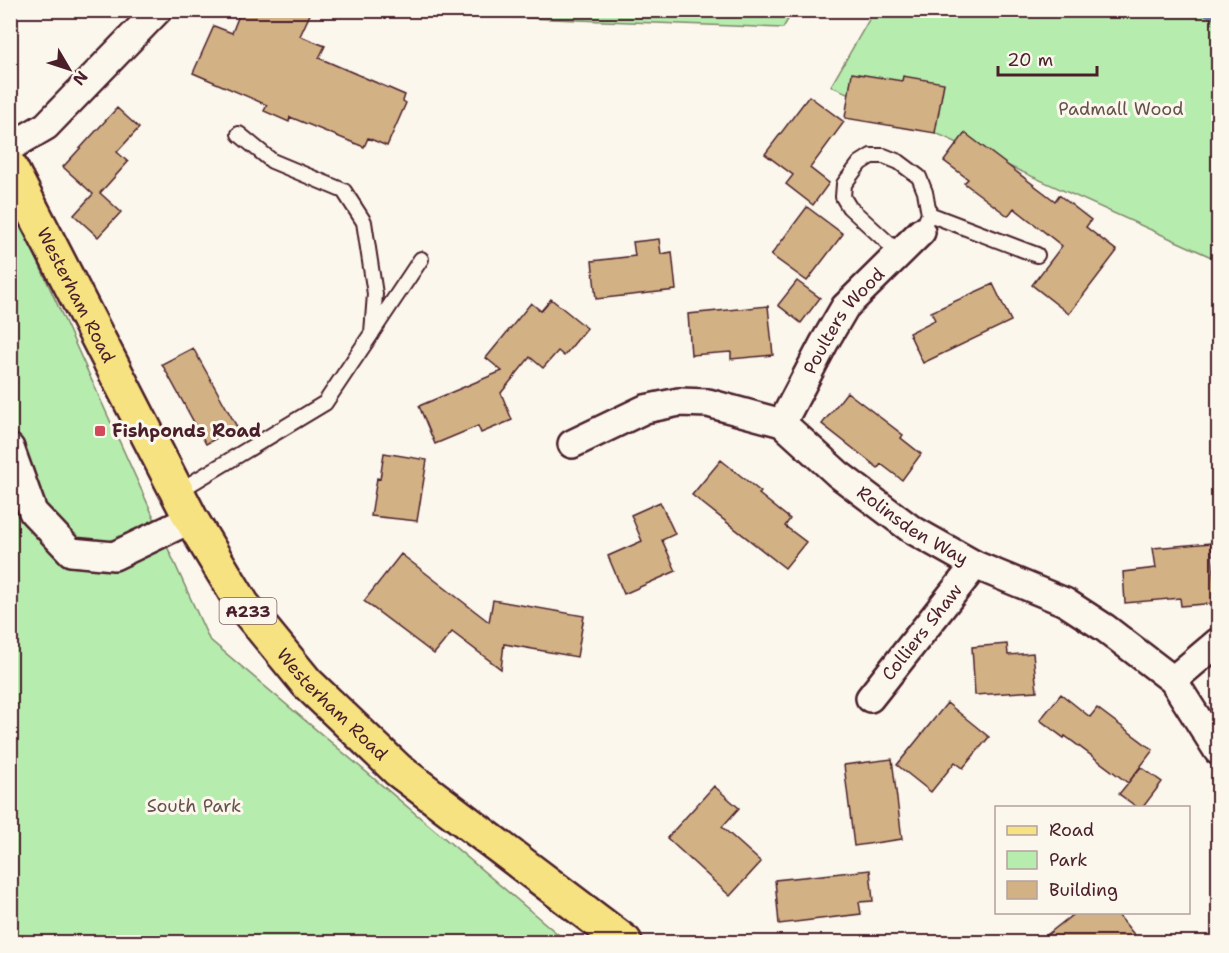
<svg xmlns="http://www.w3.org/2000/svg" width="1229" height="953" font-family="'Shantell Sans',sans-serif">
	<rect width="100%" height="100%" fill="#fbf7ec"/>
	<filter id="ink" filterUnits="userSpaceOnUse"><feTurbulence type="fractalNoise" baseFrequency=".0167" numOctaves="2"/><feDisplacementMap in="SourceGraphic" scale="12" xChannelSelector="R" yChannelSelector="G"/><feConvolveMatrix kernelMatrix="1 2 1 2 8 2 1 2 1" color-interpolation-filters="sRGB"/></filter>
	<g filter="url(#ink)">
		<!-- green -->
		<path fill="#b6ecae" stroke="#80866c" stroke-width="1.5" d="M345 11 793 10V11L783 28Z
			M874 11H1218V260L831 86Z
			M10 200 209 639 566 941 565 942H11Z"/>
		<g fill="none" stroke-linecap="round" stroke-linejoin="round">
			<!-- stream -->
			<path stroke="#74829f" stroke-width="10" d="M1203 10 1218 16"/>
		</g>
		<!-- building -->
		<path fill="#d2b185" stroke="#4a1f2b" stroke-width="1.5" d="M241 10H312L300 36 325 46 319 58 405 95 403 101 406 103 387 146 368 138 364 147 290 117 289 122 264 111 267 105 193 73 214 26 232 33Z
			M852 73 902 81 903 76 944 83 935 133 845 118Z
			M809 96 844 122 810 168 829 183 813 205 786 184 793 175 765 154Z
			M117 108 139 128 117 152 128 162 100 193 121 212 98 237 74 215 93 194 63 167Z
			M965 133 1055 201 1059 195 1091 220 1086 227 1117 251 1069 314 1032 285 1062 246 1014 208 1008 216 964 183 968 179 944 161Z
			M807 207 843 234 807 281 771 255Z
			M659 239 661 254 672 252 676 290 596 299 592 261 635 256 633 242Z
			M797 281 820 298 801 323 778 305Z
			M993 284 1011 321 923 363 909 333 935 320 931 312Z
			M551 299 587 328 564 356 558 351 543 368 530 357 501 393 512 420 481 433 478 426 435 444 419 406 502 371 486 358 531 303 541 311Z
			M768 306 773 355 731 359V352L691 355 688 314Z
			M193 348 237 427 206 444 162 364Z
			M847 392 903 435 901 438 921 454 902 480 881 464 878 468 822 424Z
			M384 453 427 460 417 521 371 516 377 478 380 479Z
			M721 460 761 492 759 494 790 519 785 526 806 542 785 568 692 495Z
			M660 502 675 534 662 540 676 571 624 594 608 556 642 541 631 515Z
			M1211 543 1216 603 1181 606 1180 598 1125 603 1123 572 1156 568 1153 548Z
			M401 554 489 622 493 600 584 616 577 657 504 644 501 669 452 632 434 654 364 601Z
			M1007 644 1008 655 1033 653 1037 691 975 695 972 647Z
			M1061 694 1090 717 1097 708 1153 750 1128 783 1065 736 1064 738 1040 720Z
			M947 703 989 737 963 768 955 762 931 792 897 765Z
			M892 759 902 839 854 846 844 765Z
			M1141 767 1162 782 1143 807H1137L1119 794Z
			M714 786 739 808 722 827 761 862 730 896 667 838Z
			M870 870 873 901 859 902 861 914 779 924 775 880Z
			M1076 912H1116L1140 942H1038Z"/>
		<g fill="none" stroke-linecap="round" stroke-linejoin="round">
			<!-- lane casing -->
			<g stroke="#4a1f2b" stroke-width="18">
				<path id="lane" d="M929 214 1037 255
					M900 254 849 207 843 197 844 184 860 163 871 156H884L899 162 919 177 925 192 929 214 921 232
					M373 331 421 259
					M177 492 325 403 372 333 375 294 364 222 344 191 272 161 239 134"/>
			</g>
			<!-- street casing -->
			<g stroke="#4a1f2b" stroke-width="32">
				<g id="street">
					<path d="M10 147 46 126 158 10"/>
					<path id="s1" d="M782 423 824 343 845 307 921 232"/>
					<path id="s2" d="M572 444 645 409 679 402 708 403 782 423 838 474 911 529 975 565 1065 602 1105 628 1173 680 1218 751"/>
					<path d="M10 448 33 512 71 552 114 556 191 519"/>
					<path d="M1173 680 1218 642"/>
					<path id="s3" d="M870 698 975 565"/>
				</g>
			</g>
			<!-- primary casing -->
			<g stroke="#4a1f2b" stroke-width="38">
				<g id="primary">
					<path id="s4" d="M10 167 191 519 243 605 307 683 398 770 625 942"/>
				</g>
			</g>
			<!-- lane -->
			<use href="#lane" stroke="#fbf7ec" stroke-width="14"/>
			<!-- street -->
			<use href="#street" stroke="#fbf7ec" stroke-width="27"/>
			<!-- primary -->
			<use href="#primary" stroke="#f6e281" stroke-width="33"/>
		</g>
	</g>
	<!-- markers -->
	<rect fill="#d1495b" stroke="#fbf7ec" stroke-width="2" x="94" y="425" width="12" height="12" rx="3"/>
	<g text-anchor="middle" dominant-baseline="central" stroke-width="6" stroke-linejoin="round" paint-order="stroke">
		<!-- shield labels -->
		<rect fill="#fbf7ec" stroke="#7f6065" stroke-width="1.5" x="219.5" y="598" width="57" height="26" rx="4.5"/>
		<g font-size="16" font-weight="bold" fill="#4a1f2b">
			<text x="248" y="611">A233</text>
		</g>
		<!-- park labels -->
		<g font-size="18" fill="#65524c" stroke="#fbf7ec">
			<text x="1121" y="109">Padmall Wood</text>
			<text x="194" y="806">South Park</text>
		</g>
		<!-- street labels -->
		<g font-size="18" fill="#4a1f2b" stroke="#fbf7ec">
			<text stroke="none"><textPath href="#s4" startOffset="144">Westerham Road</textPath></text>
			<text stroke="none"><textPath href="#s1" startOffset="120">Poulters Wood</textPath></text>
			<text stroke="none"><textPath href="#s2" startOffset="388">Rolinsden Way</textPath></text>
			<text stroke="none"><textPath href="#s3" startOffset="84">Colliers Shaw</textPath></text>
			<text stroke="none"><textPath href="#s4" startOffset="630">Westerham Road</textPath></text>
		</g>
		<!-- poi labels -->
		<g font-size="18" font-weight="bold" fill="#4a1f2b" stroke="#fbf7ec" text-anchor="start">
			<text x="112" y="431">Fishponds Road</text>
		</g>
	</g>
	<!-- margin -->
	<rect width="1229" height="953" fill="none" stroke="#fbf7ec" stroke-width="36"/>
	<rect x="18" y="18" width="1193" height="917" fill="none" stroke="#4a1f2b" stroke-width="2" filter="url(#ink)"/>
	<!-- legend -->
	<rect x="995" y="806" width="195" height="108" fill="#fbf7ec" stroke="#b4a19f" stroke-width="1.5"/>
	<rect x="1007" y="826" width="30" height="9" fill="#f6e281" stroke="#b4a19f" stroke-width="1.5"/>
	<text x="1049" y="836" font-size="18" fill="#4a1f2b">Road</text>
	<rect x="1007" y="851" width="30" height="18" fill="#b6ecae" stroke="#b4a19f" stroke-width="1.5"/>
	<text x="1049" y="866" font-size="18" fill="#4a1f2b">Park</text>
	<rect x="1007" y="881" width="30" height="18" fill="#d2b185" stroke="#b4a19f" stroke-width="1.5"/>
	<text x="1049" y="896" font-size="18" fill="#4a1f2b">Building</text>
	<!-- north arrow -->
	<g transform="translate(69 69) rotate(129)" stroke="#fbf7ec" stroke-width="4.5" paint-order="stroke">
	<path d="M0-4.5L10 22L0 15L-10 22Z" fill="#4a1f2b"/>
	<text y="-9" font-size="16" font-weight="bold" text-anchor="middle" fill="#4a1f2b">N</text>
	</g>
	<!-- scale -->
	<path d="M998 66v9h99v-9" fill="none" stroke="#4a1f2b" stroke-width="3"/>
	<text x="1007" y="66" font-size="18" fill="#4a1f2b" stroke="#fbf7ec" stroke-width="4.5" paint-order="stroke">20 m</text>
</svg>
